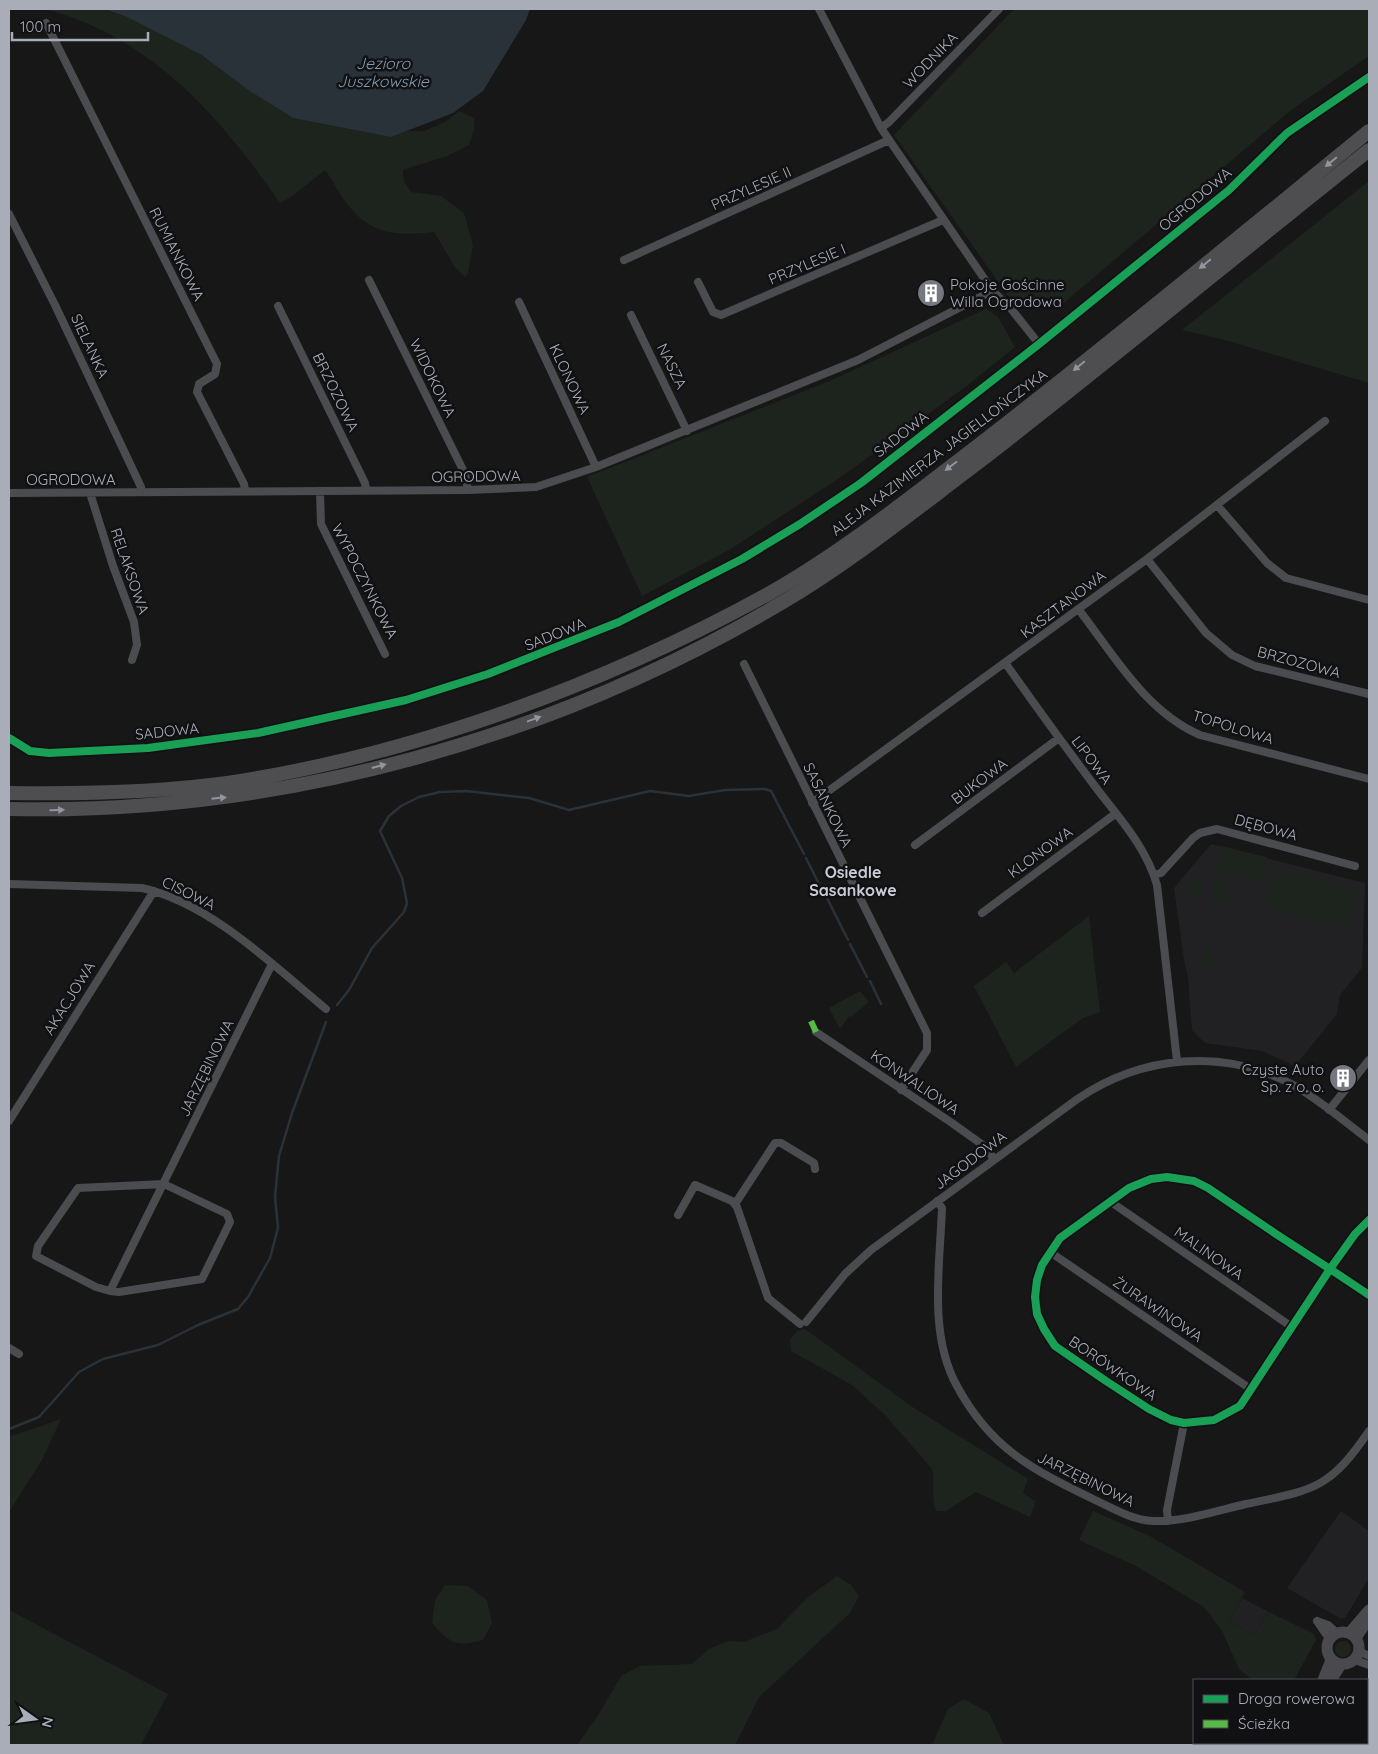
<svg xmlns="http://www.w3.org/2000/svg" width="1378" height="1754" font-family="Quicksand,sans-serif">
	<rect width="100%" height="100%" fill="#171717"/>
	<!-- built -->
	<path fill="#212123" d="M1211 844 1365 883 1362 968 1340 995 1337 1014 1295 1066 1262 1051 1205 1043 1192 1030 1188 978 1184 960 1174 888Z
		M1341 1511 1369 1531V1578L1345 1618 1341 1619 1287 1588Z
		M1242 1598 1269 1612 1254 1635 1229 1621Z"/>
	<!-- green -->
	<path fill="#1d241e" d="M44 9H104L127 17 197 52 251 92 293 118 391 137 406 131H424L445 122 459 111 474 118V130L469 145 447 156 403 170 404 181 411 192 441 196 464 213 473 245 468 273 465 277 455 267 434 232C393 236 370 235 344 200 337 190 332 179 325 170L291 197 280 203C221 117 149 35 44 9Z
		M1014 9H1369V56L1291 110 1059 307 1009 297 894 135Z
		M1369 181V383L1225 340 1182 330Z
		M986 309 998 317 1015 347 964 388 841 477 729 550 642 596 587 477 832 380Z
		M1222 846 1266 857 1260 882 1216 871Z
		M1275 869 1356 889 1347 927 1265 908Z
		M1196 878H1199L1201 896 1195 899 1186 892Z
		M1216 878 1229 881 1223 907 1210 904Z
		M1089 916 1100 1012 1083 1018 1016 1067 974 986 1006 962 1014 973Z
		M1204 947 1214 950 1210 967 1200 965Z
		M860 991 869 1002 851 1017 849 1016 840 1029 829 1008Z
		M805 1329 914 1408 1028 1479 1023 1493 1036 1502 1030 1517 976 1492 946 1511H936C930 1494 936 1485 932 1469L886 1416 852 1385 791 1351 790 1339 797 1331Z
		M61 1419 42 1460 9 1512V1437Z
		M1093 1511 1150 1536 1245 1592 1229 1621 1254 1635 1269 1612 1314 1634 1316 1640 1294 1680H1253L1239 1669 1222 1631 1204 1607 1136 1566 1079 1540Z
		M837 1576 851 1585 859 1596 850 1613 759 1697 735 1745H577L597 1717 621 1676 640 1666 692 1664 709 1649 728 1641 744 1642 777 1629 808 1597Z
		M445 1585 468 1586 487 1600 492 1623 483 1640C456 1647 450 1644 432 1623L435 1600Z
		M9 1610 168 1694 141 1745H9Z
		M1335 1649a8 8 0 1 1 16 0a8 8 0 1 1-16 0Z
		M964 1699 989 1713 1004 1745H932L948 1709Z"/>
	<!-- water -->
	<path fill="#2a3239" d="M105 9H530L526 20 483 91 453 113 391 137 293 118 251 92 200 54 127 17Z"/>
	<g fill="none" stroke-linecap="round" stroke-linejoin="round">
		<!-- stream -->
		<path stroke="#2a3239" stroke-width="2.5" d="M806 858 824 894
			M827 898 848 940
			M850 944 867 977
			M870 981 881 1004
			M337 1005 349 990 372 948 404 912 407 903 402 878 380 831 389 816 401 806 419 797 440 792 466 791 529 798 569 810 650 791 689 796 725 790 765 789 771 791 804 854
			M103 1359 158 1345 198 1325 238 1309 248 1297 270 1258 278 1228 275 1197 279 1156 292 1113 326 1022
			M9 1429 39 1417 79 1372 101 1360"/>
		<!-- minor -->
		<path stroke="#4b4c50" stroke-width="8" d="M46 23 217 364 215 374 199 384 197 392 244 484 245 491
			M881 128 889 122 999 9
			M9 214 55 305 141 487 142 492
			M624 260 889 140
			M369 280 465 474 468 490
			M698 282 713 312 721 315 943 220
			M992 290 1012 310 1039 344
			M519 302 596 467
			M278 306 365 483 366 490
			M631 315 687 431
			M320 491 321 524 385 654
			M9 493 468 490 536 487 596 467 858 360 986 294 992 290 881 128 819 9
			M90 493 113 566 134 622 137 645 132 660
			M1217 505 1267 563 1286 578 1369 600
			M1147 559 1206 633 1232 655 1255 666 1369 694
			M1079 610C1114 655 1146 712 1200 735L1369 779
			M744 664 927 1033V1050L901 1090
			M1006 664C1035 705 1064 745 1094 785 1118 817 1146 846 1157 885L1177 1061
			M9 738 30 751 49 753 148 748 258 733 406 700 488 674 619 622 742 559 800 524 861 483 1039 344 1229 190 1287 133 1369 77
			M812 803 1147 559 1325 421
			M915 845 1059 738
			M1154 875 1161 873 1193 838 1200 833 1217 829 1355 866
			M9 884 142 888C210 903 273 965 326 1009
			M982 913 1115 814
			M816 1032 952 1123 987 1148 994 1160
			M1329 1110 1369 1060
			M9 1121 154 891
			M937 1201 942 1208C940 1265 928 1334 957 1386 990 1448 1033 1470 1093 1499 1112 1508 1132 1520 1153 1521 1184 1522 1216 1511 1246 1504 1313 1490 1329 1490 1369 1431
			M1111 1202 1292 1327
			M735 1204 775 1143H781L814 1163 815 1169
			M678 1215 695 1185 732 1201 737 1207 768 1298 800 1324
			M1369 1220 1355 1234 1330 1269 1240 1406 1214 1420 1184 1423 1171 1420 1149 1409 1106 1381 1055 1346 1044 1329 1037 1314 1035 1297 1037 1280 1042 1265 1060 1238 1129 1188 1151 1179 1167 1177 1194 1181 1208 1188 1276 1234 1330 1269 1369 1295
			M1050 1252 1252 1390
			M110 1291 119 1292 202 1279 230 1222 227 1214 164 1184 78 1188 38 1246 36 1256 96 1287 110 1291 272 964
			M806 1322 845 1274 871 1250 1076 1100C1141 1055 1225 1047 1295 1086 1321 1101 1345 1122 1369 1140
			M9 1348 19 1354
			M1168 1521 1167 1510 1184 1423
			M1317 1621 1328 1625 1337 1633
			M1317 1621 1330 1640
			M1359 1651 1369 1656
			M1355 1660 1369 1665"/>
		<!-- secondary -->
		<path stroke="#4a4a4e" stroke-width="11" d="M1327 1648a16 16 0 1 1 32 0a16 16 0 1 1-32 0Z
			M1349 1633 1369 1610
			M1356 1638 1369 1618
			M1323 1680 1331 1660
			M1331 1680 1341 1665
			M1288 1745 1289 1743"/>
		<!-- motorway -->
		<path stroke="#4e4e51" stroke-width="14" d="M9 793C81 794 155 793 227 783 414 755 605 684 770 593 844 551 912 496 980 444 1112 342 1240 236 1369 131
			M9 809C279 815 550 740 783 602 852 561 915 510 979 462 1111 360 1239 253 1369 150"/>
		<!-- quiet -->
		<path stroke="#58b947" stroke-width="6" stroke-dasharray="12 6" stroke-linecap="butt" d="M811 1021 816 1032"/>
		<!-- cycleway casing -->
		<g stroke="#111113" stroke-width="11">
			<path id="cycleway" d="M9 738 30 751 49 753 148 748 258 733 406 700 488 674 619 622 742 559 800 524 861 483 1039 344 1229 190 1287 133 1369 77
				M1369 1220 1355 1234 1330 1269 1240 1406 1214 1420 1184 1423 1171 1420 1149 1409 1106 1381 1055 1346 1044 1329 1037 1314 1035 1297 1037 1280 1042 1265 1060 1238 1129 1188 1151 1179 1167 1177 1194 1181 1208 1188 1276 1234 1330 1269 1369 1295"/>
		</g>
		<!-- cycleway -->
		<use href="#cycleway" stroke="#1a9f57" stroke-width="8"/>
	</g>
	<!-- one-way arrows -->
	<defs><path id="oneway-solid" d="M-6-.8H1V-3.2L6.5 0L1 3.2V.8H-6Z" transform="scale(1.25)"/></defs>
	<g fill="#92959e">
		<use href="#oneway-solid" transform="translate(1331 162) rotate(141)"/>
		<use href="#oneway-solid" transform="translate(1205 264) rotate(141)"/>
		<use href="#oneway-solid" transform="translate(1079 366) rotate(141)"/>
		<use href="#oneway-solid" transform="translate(951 466) rotate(143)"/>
		<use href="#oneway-solid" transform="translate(534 719) rotate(-20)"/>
		<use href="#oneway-solid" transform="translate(379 766) rotate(-15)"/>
		<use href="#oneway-solid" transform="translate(219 798) rotate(-6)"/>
		<use href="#oneway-solid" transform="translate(57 810) rotate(-2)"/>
	</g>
	<!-- icons -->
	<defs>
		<g id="building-disc" transform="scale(1.4375)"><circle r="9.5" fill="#757880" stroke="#111113"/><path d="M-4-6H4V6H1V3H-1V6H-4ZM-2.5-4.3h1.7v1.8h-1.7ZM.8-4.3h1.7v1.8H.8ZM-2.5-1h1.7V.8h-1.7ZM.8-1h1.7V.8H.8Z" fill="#fff"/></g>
	</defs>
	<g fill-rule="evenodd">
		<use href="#building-disc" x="931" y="293"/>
		<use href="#building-disc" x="1343" y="1078"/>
	</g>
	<g text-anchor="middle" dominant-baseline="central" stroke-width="5" stroke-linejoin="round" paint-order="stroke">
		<!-- street labels -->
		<g font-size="15" fill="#a8adb8" stroke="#111113">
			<text transform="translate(930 60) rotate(-46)">WODNIKA</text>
			<text transform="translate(751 188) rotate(-24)">PRZYLESIE II</text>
			<text transform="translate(1195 199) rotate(-40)">OGRODOWA</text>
			<text transform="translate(177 254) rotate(63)">RUMIANKOWA</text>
			<text transform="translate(807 264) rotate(-23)">PRZYLESIE I</text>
			<text transform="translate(90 346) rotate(65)">SIELANKA</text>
			<text transform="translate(672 366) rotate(64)">NASZA</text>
			<text transform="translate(433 378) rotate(64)">WIDOKOWA</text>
			<text transform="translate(570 379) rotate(65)">KLONOWA</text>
			<text transform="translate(336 392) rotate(64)">BRZOZOWA</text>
			<text transform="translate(901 434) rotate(-38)">SADOWA</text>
			<text transform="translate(939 452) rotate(-37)">ALEJA KAZIMIERZA JAGIELLOŃCZYKA</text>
			<text transform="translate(476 476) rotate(-1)">OGRODOWA</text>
			<text x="71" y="479">OGRODOWA</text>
			<text transform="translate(130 571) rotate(71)">RELAKSOWA</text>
			<text transform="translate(365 581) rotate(63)">WYPOCZYNKOWA</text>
			<text transform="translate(1063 604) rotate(-37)">KASZTANOWA</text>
			<text transform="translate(555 634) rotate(-22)">SADOWA</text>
			<text transform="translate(1299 662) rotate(15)">BRZOZOWA</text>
			<text transform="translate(1233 727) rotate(17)">TOPOLOWA</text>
			<text transform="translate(167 731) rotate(-6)">SADOWA</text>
			<text transform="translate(1092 760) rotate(53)">LIPOWA</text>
			<text transform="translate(979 781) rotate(-37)">BUKOWA</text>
			<text transform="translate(828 805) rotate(64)">SASANKOWA</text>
			<text transform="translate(1266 827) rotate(15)">DĘBOWA</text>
			<text transform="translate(1040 852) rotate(-36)">KLONOWA</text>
			<text transform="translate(189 893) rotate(26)">CISOWA</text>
			<text transform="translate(69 998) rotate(-58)">AKACJOWA</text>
			<text transform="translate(206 1068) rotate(-64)">JARZĘBINOWA</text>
			<text transform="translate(915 1082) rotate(34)">KONWALIOWA</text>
			<text transform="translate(970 1160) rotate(-37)">JAGODOWA</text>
			<text transform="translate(1209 1253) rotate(35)">MALINOWA</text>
			<text transform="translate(1158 1309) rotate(34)">ŻURAWINOWA</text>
			<text transform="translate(1113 1368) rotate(34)">BORÓWKOWA</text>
			<text transform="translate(1086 1479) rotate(26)">JARZĘBINOWA</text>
		</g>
		<!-- poi labels -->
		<g font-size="15" fill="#a8adb8" stroke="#111113" text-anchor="start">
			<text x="950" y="284">Pokoje Gościnne<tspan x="950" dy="17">Willa Ogrodowa</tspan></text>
			<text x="1324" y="1069" text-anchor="end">Czyste Auto<tspan x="1324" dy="17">Sp. z o. o.</tspan></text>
		</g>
		<!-- water labels -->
		<g font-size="16" font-style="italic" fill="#7f9bb3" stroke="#111113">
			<text x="383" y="63">Jezioro<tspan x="383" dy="18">Juszkowskie</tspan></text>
		</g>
		<!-- neighbourhood labels -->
		<g font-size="16" font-weight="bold" fill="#c9ccd4" stroke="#111113">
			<text x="853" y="872">Osiedle<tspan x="853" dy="18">Sasankowe</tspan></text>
		</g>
	</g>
	<!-- border -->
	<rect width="1378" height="1754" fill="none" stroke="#a8adb8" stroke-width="20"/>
	<!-- legend -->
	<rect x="1193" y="1679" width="175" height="65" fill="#111113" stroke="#4d4f55"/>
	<rect x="1203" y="1695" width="25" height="8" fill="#1a9f57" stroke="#4d4f55"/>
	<text x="1238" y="1704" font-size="15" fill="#a8adb8">Droga rowerowa</text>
	<rect x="1203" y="1720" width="25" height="8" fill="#58b947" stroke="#4d4f55"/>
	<text x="1238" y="1729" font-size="15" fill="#a8adb8">Ścieżka</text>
	<!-- north arrow -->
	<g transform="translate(35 1719) rotate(104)" stroke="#111113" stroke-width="4" paint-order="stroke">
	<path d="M0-4L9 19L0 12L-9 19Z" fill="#a8adb8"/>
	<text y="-8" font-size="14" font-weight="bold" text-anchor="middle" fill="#a8adb8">N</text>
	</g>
	<!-- scale -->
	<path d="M12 32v8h136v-8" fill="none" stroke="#a8adb8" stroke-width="2.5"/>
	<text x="20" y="32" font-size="15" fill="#a8adb8" stroke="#111113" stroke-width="4" paint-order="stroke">100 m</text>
</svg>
